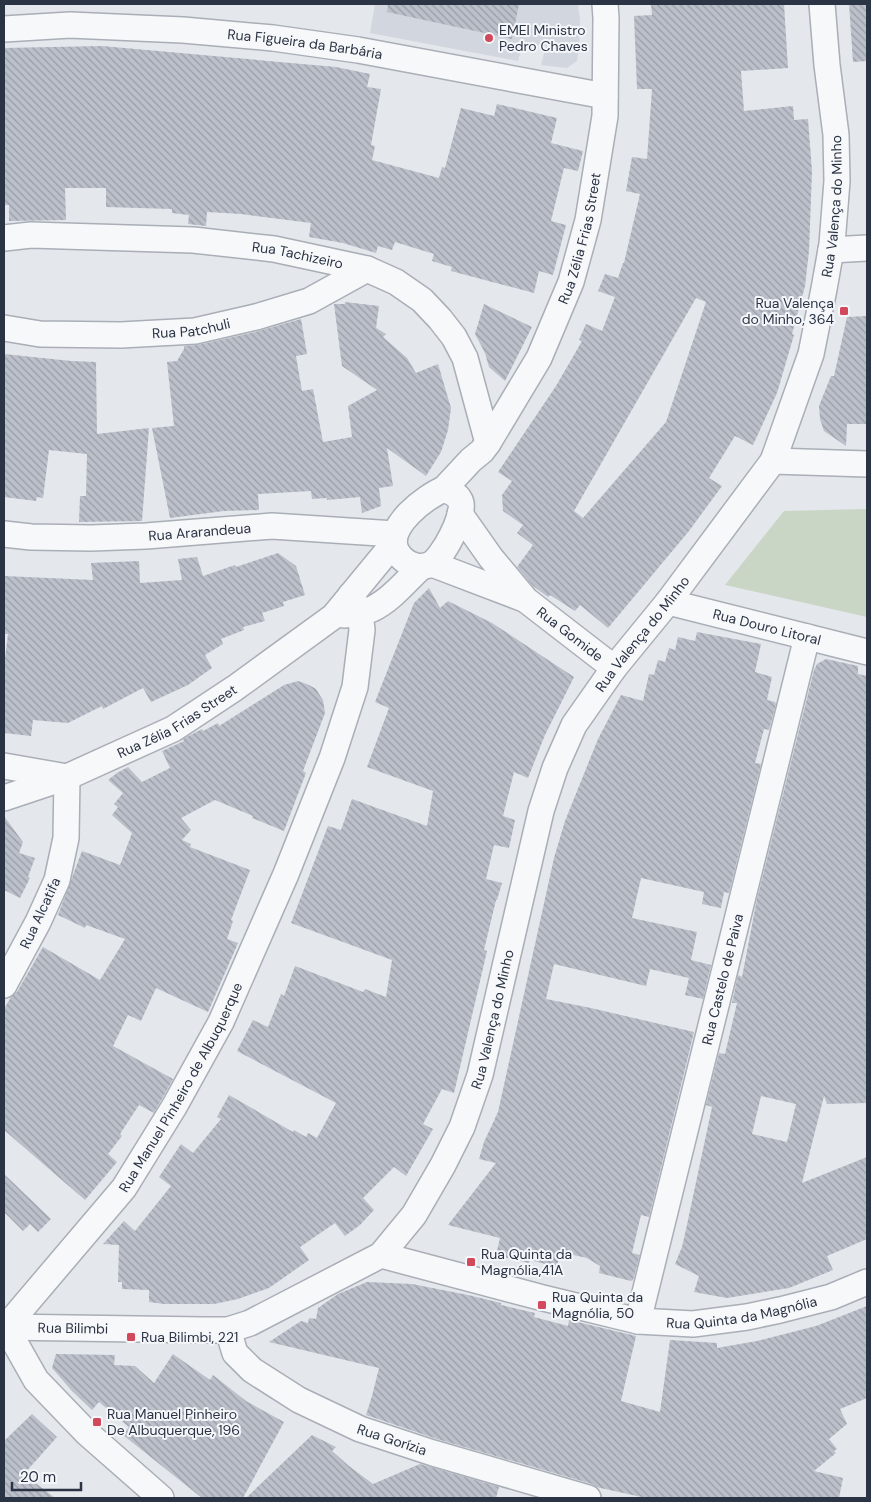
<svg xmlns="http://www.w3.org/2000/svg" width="871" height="1502" font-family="'DM Sans',sans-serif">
	<defs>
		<pattern id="building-back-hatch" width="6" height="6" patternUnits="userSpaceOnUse" patternTransform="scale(1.25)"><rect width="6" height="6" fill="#bbc0ca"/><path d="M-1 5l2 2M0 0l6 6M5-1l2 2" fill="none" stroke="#989da6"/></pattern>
	</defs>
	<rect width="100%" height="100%" fill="#e4e7ec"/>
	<!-- built -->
	<path fill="#d2d6de" d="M375 4H578L580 19 579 49 577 61 567 68 541 65 546 46 523 43 518 61 370 33Z"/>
	<!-- park -->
	<path fill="#c9d6c5" d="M867 509V617L725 585 784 511Z"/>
	<!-- building -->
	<path fill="url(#building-back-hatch)" fill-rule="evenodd" d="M388 4H519L512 39 387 12Z
		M651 4H735L736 5 784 4 788 68 741 71 744 111 793 106 794 120 808 119 812 171 809 251 805 286 792 334 794 335 777 393 753 445 735 436 709 478 722 486 689 531 608 628 580 605 575 611 550 595 548 597 533 586 517 567 533 545 517 533 523 525 503 511 502 495 512 481 498 472 556 386 582 341 579 340 586 324 602 331 615 297 598 291 605 274 618 278 623 263H624L640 194 626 191 632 157 647 159 652 89H637L634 16 652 15ZM696 298 706 302 666 422 583 518 574 511Z
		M849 4H867V61L853 62Z
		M102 46 336 67 370 74 367 87 381 89 371 145 375 146 372 160 439 178 442 167 445 168 461 108 494 116 497 104 557 118 551 143 583 151 578 171 564 168 551 221 566 225 553 275 539 271 534 293 451 271 452 267 432 261 434 254 395 242 392 250 378 246 376 253 343 243 309 237 311 223 241 214 207 212 206 226 188 224 189 215 172 213V209L106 207V188H65L66 220 9 221V205H4V48Z
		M345 302 379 306 376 328 386 334 383 337 407 358 416 373 438 364 451 408 448 430 441 452 426 476 387 448 393 486 379 488 381 506 362 513 360 497 327 500V498L312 499 311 491 258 494 259 510 224 511 170 518 152 428 174 426 167 362 177 361 184 349V346L198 345 259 331 301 319 307 354 296 356 302 391 313 389 323 442 352 437 348 406 377 390 342 366 334 304H345Z
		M484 304 532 327 505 381 489 367 485 353 475 334Z
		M867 316V424H847L846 446 824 431 820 419 819 406 831 376H834L847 317Z
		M4 354 71 361 96 362 97 434 149 428 142 521 79 522 80 496H86L87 454 49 450 43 498 37 497 36 501 4 497Z
		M278 553 296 566 305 595 283 602 284 606 262 613 265 621 243 627 244 630 221 639 223 644 205 655 212 668 188 685 151 702 143 688 103 709 102 706 68 723 33 720 31 736 4 733V666L8 634H4V576L93 580 91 563 139 561 140 583 182 580 178 559 197 557 203 576 235 565 236 567Z
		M429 588 440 608 448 601 492 623 574 677 545 735 528 778 514 772 503 816 515 820 509 848 494 845 486 879 502 883 497 900H496L484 950 487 951 454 1093 442 1089 423 1124 433 1129 406 1176 394 1167 363 1198 374 1210 360 1225 345 1236 335 1223 300 1247 309 1260 269 1288 238 1299 214 1304H164L149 1302V1290L122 1289V1282H118L119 1245 103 1244 124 1221 135 1231 171 1186 159 1177 181 1144 193 1153 221 1119 217 1117 229 1095 293 1132 294 1130 306 1137 308 1133 317 1138 336 1103 237 1051 253 1020 268 1027 281 994 284 996 295 966 363 992 365 989 386 997 392 960 291 923 328 826 341 830 352 799 427 826 433 791 367 767 389 708 375 702 414 603Z
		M697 632 761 644 755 672 772 677 767 700 775 702 776 704 769 730 764 729 755 763 761 764 729 893 724 892 721 908 702 904 704 892 641 878 632 918 697 932 691 960 711 965 703 999 685 995 689 978 650 969 646 986 554 964 546 999 591 1008 694 1032 649 1217 641 1215 632 1253 640 1255 633 1280 631 1281 599 1273 600 1266 587 1258 560 1252 557 1267 530 1260 529 1263 496 1255 500 1238 448 1225 496 1163 479 1159 484 1142 498 1112 554 858 565 821 598 739 621 695 643 701 649 674 654 675 658 660 665 662 669 648 675 650 678 637 695 641Z
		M826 659 858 666V674L867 676V1103L827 1104 824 1096 802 1183 867 1157V1239L827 1256 833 1270 789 1288 727 1298 694 1292 699 1276 675 1264 682 1247 685 1234 712 1107 706 1105 719 1053 725 1054 737 1003H732L738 975 742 977 757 899 814 670 817 664ZM761 1096 796 1104 787 1142 752 1134Z
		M298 681 309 685 316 689 323 700 325 713 303 771 306 773 284 831 252 818 253 816 215 800 181 818 191 830 182 840 191 844 190 847 250 870 231 920 233 921 227 939 238 943 208 1012 156 988 141 1021 128 1015 113 1046 173 1079 154 1113 139 1105 120 1134 122 1136 108 1154 117 1162 85 1200 4 1130V1009L11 997 17 992 43 947 100 980 125 939 86 925 85 928 58 915 82 851 120 865 132 833 112 815 118 807 114 804 123 793 108 780 117 773 128 767 142 782 170 768 162 751 184 741 183 739 202 729 203 731 218 723 219 726 284 685Z
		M4 816 23 842 19 853 35 858 28 877 30 878 20 898 4 890Z
		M4 1174 51 1219 38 1232 30 1224 23 1231 4 1212Z
		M367 1282 412 1284 468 1295 501 1303V1305L535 1313 534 1317 568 1326 569 1320 636 1336 621 1401 660 1412 670 1340 717 1343V1348L757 1341 816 1326 867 1306V1398L840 1409 847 1424 829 1439 837 1449 834 1451 836 1453 814 1471 843 1478 839 1498H646L596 1487 592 1484 437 1439 366 1415 372 1396 379 1368 269 1342 301 1321 308 1323 309 1318 316 1319 318 1308 338 1294Z
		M56 1354 115 1355 114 1365 135 1366 154 1383 173 1354 210 1380 213 1375 246 1401 284 1422 243 1498H202L123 1435 129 1427 99 1402 92 1410 72 1391 52 1368Z
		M32 1414 57 1437 24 1474 55 1498H4V1441Z
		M312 1435 336 1447 332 1451 349 1466 373 1484 420 1464 499 1487 496 1498H246Z"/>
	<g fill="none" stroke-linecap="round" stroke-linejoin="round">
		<!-- minor casing -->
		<g stroke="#a9aeb7" stroke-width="28">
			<g id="minor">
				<path id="s1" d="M4 29 70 25 183 30 273 38 358 50 605 96"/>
				<path id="s2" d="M4 238 31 235 193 240 274 249 367 269 396 282 422 300 440 319 454 337 465 358 488 443"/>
				<path d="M831 250 867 248"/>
				<path id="s3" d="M4 328 40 334 121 335 195 331 256 317 309 301 367 269"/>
				<path d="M773 461 867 464"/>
				<path id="s4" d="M444 489 471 460 482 451 488 443 539 358 571 282 588 220 605 116 606 18 605 4"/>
				<path d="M444 489C451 492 459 495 461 503 464 517 443 557 431 564 427 566 421 567 416 566 408 564 400 558 396 550 386 526 425 497 444 489Z"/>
				<path id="s5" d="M460 514 491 558 526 600 614 668"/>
				<path id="s6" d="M4 534 31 537 91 538 146 536 272 526 395 534"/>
				<path d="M432 564 524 599"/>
				<path id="s7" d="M668 602 867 652"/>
				<path d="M344 615C354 614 363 613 372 609 391 600 406 581 421 567"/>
				<path d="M4 766 67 777 66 838 57 880 38 922 4 985"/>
				<path id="s8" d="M4 798 67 777 173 729 235 688 334 616 394 543"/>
				<path id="s9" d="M381 1255 543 1298 638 1321 693 1324 747 1317 780 1310 831 1297 867 1282"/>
				<path id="s10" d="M638 1321 807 637"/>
				<path id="s11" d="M4 1327 203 1330H228L250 1323 381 1255 414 1215 443 1165 462 1127 480 1075 541 811 555 768 574 725 614 668 668 602 773 461 811 354 824 289 832 244 837 181 836 135 827 65 822 4"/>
				<path id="s12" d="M228 1330 235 1353 252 1370 299 1400 360 1429 433 1453 588 1498"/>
				<path id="s13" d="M161 1498 87 1433 36 1380 6 1327 124 1188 174 1107 221 1022 286 874 332 758 355 687 362 630 360 613 351 595"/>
			</g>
		</g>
		<!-- minor -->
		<use href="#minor" stroke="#f7f8fa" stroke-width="25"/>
	</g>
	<!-- markers -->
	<g fill="#d1495b" stroke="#f4f6f9" stroke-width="2">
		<circle cx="489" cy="38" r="5"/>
		<rect x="839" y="306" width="10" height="10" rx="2.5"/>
		<rect x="466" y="1257" width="10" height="10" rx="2.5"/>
		<rect x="537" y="1300" width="10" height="10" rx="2.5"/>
		<rect x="126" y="1332" width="10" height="10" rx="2.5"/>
		<rect x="92" y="1417" width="10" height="10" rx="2.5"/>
	</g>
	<g text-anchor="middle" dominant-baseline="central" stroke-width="4" stroke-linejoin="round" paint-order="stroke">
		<!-- poi labels -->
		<g font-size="14" fill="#2b3445" stroke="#f4f6f9" text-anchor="start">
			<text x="499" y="30">EMEI Ministro<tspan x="499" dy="16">Pedro Chaves</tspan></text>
			<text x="834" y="303" text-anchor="end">Rua Valença<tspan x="834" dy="16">do Minho, 364</tspan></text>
			<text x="481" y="1254">Rua Quinta da<tspan x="481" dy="16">Magnólia,41A</tspan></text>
			<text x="552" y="1297">Rua Quinta da<tspan x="552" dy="16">Magnólia, 50</tspan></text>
			<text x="141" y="1337">Rua Bilimbi, 221</text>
			<text x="107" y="1414">Rua Manuel Pinheiro<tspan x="107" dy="16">De Albuquerque, 196</tspan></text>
		</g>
		<!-- street labels -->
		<g font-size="14" fill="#2b3445" stroke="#f4f6f9">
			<text stroke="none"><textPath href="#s1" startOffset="302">Rua Figueira da Barbária</textPath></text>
			<text stroke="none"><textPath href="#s11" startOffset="1559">Rua Valença do Minho</textPath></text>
			<text stroke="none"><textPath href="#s4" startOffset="290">Rua Zélia Frias Street</textPath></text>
			<text stroke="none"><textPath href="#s2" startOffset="295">Rua Tachizeiro</textPath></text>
			<text stroke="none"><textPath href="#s3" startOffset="188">Rua Patchuli</textPath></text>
			<text stroke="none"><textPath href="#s6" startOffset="196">Rua Ararandeua</textPath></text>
			<text stroke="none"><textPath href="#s7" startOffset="102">Rua Douro Litoral</textPath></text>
			<text stroke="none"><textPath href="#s5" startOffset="164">Rua Gomide</textPath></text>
			<text stroke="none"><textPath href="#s11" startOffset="1079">Rua Valença do Minho</textPath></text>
			<text stroke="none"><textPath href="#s8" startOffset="190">Rua Zélia Frias Street</textPath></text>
			<text transform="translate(40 913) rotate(-65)">Rua Alcatifa</text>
			<text stroke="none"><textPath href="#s10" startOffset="352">Rua Castelo de Paiva</textPath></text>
			<text stroke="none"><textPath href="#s11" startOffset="659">Rua Valença do Minho</textPath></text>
			<text stroke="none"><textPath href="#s13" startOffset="531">Rua Manuel Pinheiro de Albuquerque</textPath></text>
			<text stroke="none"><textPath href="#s9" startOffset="370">Rua Quinta da Magnólia</textPath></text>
			<text stroke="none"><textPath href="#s11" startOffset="69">Rua Bilimbi</textPath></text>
			<text stroke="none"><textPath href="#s12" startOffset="205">Rua Gorízia</textPath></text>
		</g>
	</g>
	<!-- border -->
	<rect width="871" height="1502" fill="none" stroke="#2b3445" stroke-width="10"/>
	<!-- scale -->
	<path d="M12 1482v8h69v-8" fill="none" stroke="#2b3445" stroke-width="2.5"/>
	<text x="20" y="1482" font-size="15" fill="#2b3445" stroke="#f4f6f9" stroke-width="4" paint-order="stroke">20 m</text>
</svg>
